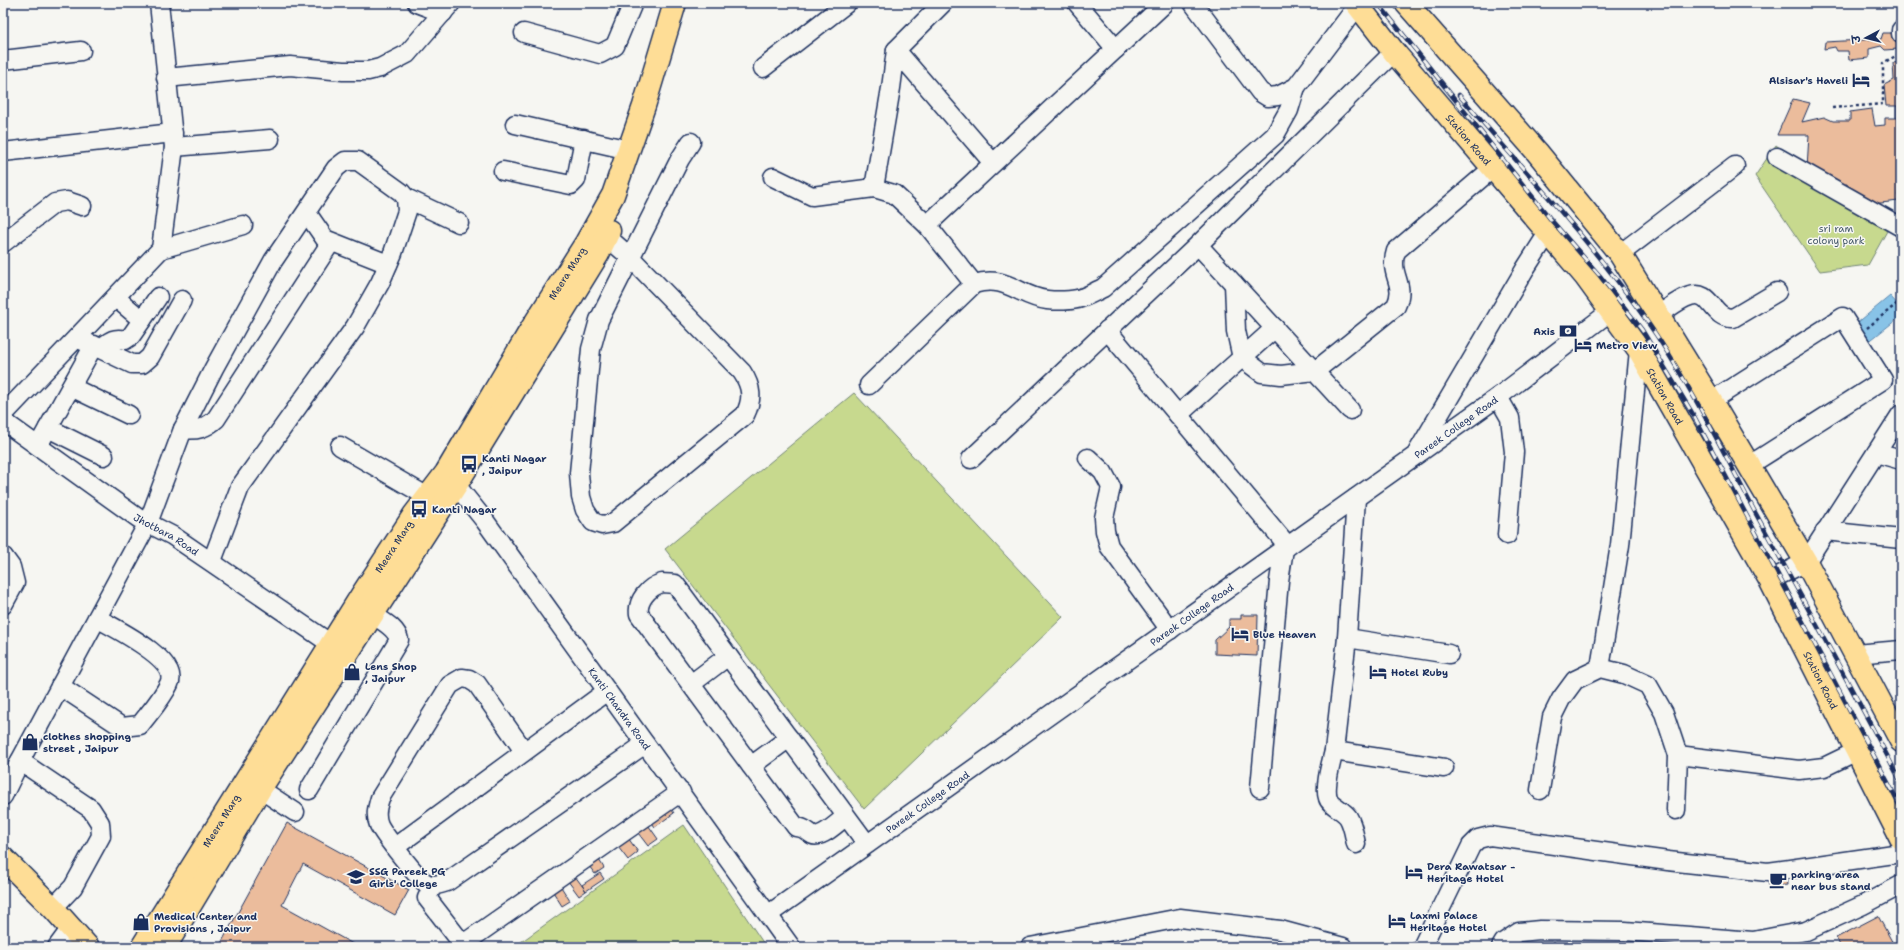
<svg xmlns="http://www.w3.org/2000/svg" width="1904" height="950" font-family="'Shantell Sans','Playpen Sans Deva',sans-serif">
	<rect width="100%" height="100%" fill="#f6f6f2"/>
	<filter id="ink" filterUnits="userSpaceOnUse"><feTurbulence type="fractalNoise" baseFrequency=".025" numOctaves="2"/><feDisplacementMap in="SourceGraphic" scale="8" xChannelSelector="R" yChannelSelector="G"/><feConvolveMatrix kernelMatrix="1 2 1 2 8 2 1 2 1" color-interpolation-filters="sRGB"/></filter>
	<g filter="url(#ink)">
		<!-- green -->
		<path fill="#c7d98e" stroke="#718476" d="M1776 145 1887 231 1868 265 1820 271 1755 176Z
			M854 393 1063 617 864 809 665 549Z
			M684 825 766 947H514Z"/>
		<!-- water -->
		<path fill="#88c3e7" stroke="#5c88b0" d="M1890 296 1901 308V316L1867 343 1856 324Z"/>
		<!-- building -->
		<path fill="#ebbc9c" stroke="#1b2f5e" d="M1883 33H1896L1898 49 1885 50 1881 46 1869 49V58L1849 60 1848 51H1837L1835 47 1824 49 1825 42 1881 39Z
			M1901 62V191L1898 192 1899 201 1862 205 1849 196 1847 184 1840 185 1807 168 1809 135H1777L1793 99 1810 103 1802 122 1824 117 1833 121H1850V112L1872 109 1875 126 1885 125V118H1897V106H1886L1884 85 1894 80 1893 63Z
			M1241 615H1258L1257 656 1215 654V640L1229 627V619H1241Z
			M669 806 674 813 655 827 650 820Z
			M646 822 658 839 648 846 635 829Z
			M287 823 409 890 395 915 303 864 282 905 353 944 351 947H219Z
			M626 835 638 852 628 860 615 843Z
			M596 855 604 868 595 874 586 862Z
			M572 872 586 891 579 896 565 877Z
			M600 873 604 879 586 891 582 885Z
			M1786 874 1787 885 1769 887 1768 876Z
			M558 882 570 901 562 906 550 887Z
			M1878 916 1895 947H1841L1836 938Z"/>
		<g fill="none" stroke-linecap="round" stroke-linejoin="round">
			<!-- minor casing -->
			<g stroke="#1b2f5e" stroke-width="21">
				<g id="minor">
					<path d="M417 3 443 13"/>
					<path d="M943 3 896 50 891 88 874 188 894 194 927 225 974 284"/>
					<path d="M1077 3 1116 49"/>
					<path d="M1193 3 1260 92 1268 97 1278 96 1296 87 1358 5"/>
					<path d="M1901 30V34"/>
					<path d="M524 33 600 54 615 46 633 3"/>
					<path d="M896 50 993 163"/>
					<path d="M3 60 81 51"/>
					<path d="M763 68 847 3"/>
					<path d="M166 78 290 66 343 71H368L380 68 407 54 451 3"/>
					<path d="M515 124 629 150"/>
					<path d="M174 147 270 139"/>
					<path d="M3 152 173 133"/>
					<path d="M1777 157 1901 227"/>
					<path d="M503 171 571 185 576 180 584 139"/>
					<path d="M773 177 812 196 874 188"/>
					<path d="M406 198 459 223"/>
					<path d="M307 213 325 239 388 264"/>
					<path d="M927 225 1165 3"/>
					<path d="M606 236 631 258 742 372C752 387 753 399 745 415L613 523 602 525 593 522 585 510 581 497 579 473 591 349 599 320 680 159 691 142"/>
					<path d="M3 243 55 203 67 201 82 206"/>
					<path d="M1198 245 1350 410"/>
					<path d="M161 249 243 225"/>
					<path d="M1620 254 1735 166"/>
					<path d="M1234 284 1236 331 1242 358 1262 373 1281 375 1315 371 1396 306C1407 283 1388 276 1396 251L1493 168"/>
					<path d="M116 298 142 320"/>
					<path d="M1658 315C1668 309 1679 299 1690 296 1712 289 1711 319 1733 318L1777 292"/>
					<path d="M1107 330 1288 546"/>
					<path d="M77 338 132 364H142L150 357 182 300"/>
					<path d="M101 348C110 341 114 337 125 340L131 336 158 297"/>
					<path d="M869 385 974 284C1007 274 1019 297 1047 300 1056 301 1072 301 1081 298 1088 296 1096 291 1103 288L1275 135 1289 110 1296 87"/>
					<path d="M71 387 129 415"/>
					<path d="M1498 397 1510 418 1514 452 1507 535"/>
					<path d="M1711 401 1843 317 1883 380 1748 466"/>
					<path d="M3 415 161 249 174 147 159 3"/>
					<path d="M1178 415 1275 328"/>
					<path id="s1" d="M3 421 138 518 173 536 331 644"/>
					<path d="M48 428 104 456"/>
					<path d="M183 429C197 431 206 428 216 419L331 242"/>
					<path d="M38 446 94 345"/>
					<path d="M340 446 428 497"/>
					<path d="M1418 451 1525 269 1548 233"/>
					<path d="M1876 453 1901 460"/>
					<path d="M1088 458 1103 472 1111 487 1104 518 1105 531 1109 546 1170 630"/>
					<path d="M971 459 1198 245 1394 52"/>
					<path id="s2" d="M448 475 485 521 791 947"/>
					<path d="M1356 498 1347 638 1334 751 1444 768"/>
					<path d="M1825 531 1901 539"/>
					<path d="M3 556 11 567 15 583 3 605"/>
					<path d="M1770 580 1806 562 1901 414"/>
					<path d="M1347 638 1449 654"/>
					<path d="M1855 654 1901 650"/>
					<path d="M1600 668 1620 545 1639 350"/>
					<path d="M691 684 728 656"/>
					<path d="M60 686 122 727 140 725C150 712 162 699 169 684 181 660 114 628 97 618"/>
					<path d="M524 751 477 684 469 679 462 678 450 685 380 798C377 808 375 815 379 825 384 835 418 879 426 883 433 887 440 884 447 882L645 744"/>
					<path d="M1334 751C1331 763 1324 787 1328 798 1330 805 1343 810 1348 817 1353 825 1354 835 1356 844"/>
					<path d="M1678 755 1799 770 1824 767 1857 751"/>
					<path d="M20 761 91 809 100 823 101 836 73 887 53 908"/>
					<path d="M751 766 789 738"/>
					<path d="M1260 788 1279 581 1284 549"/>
					<path d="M260 789 295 812"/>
					<path d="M309 790 399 640C397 628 382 621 372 614"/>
					<path d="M1540 790 1552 717 1561 699 1575 680 1600 668 1624 674 1648 685 1664 713 1678 755 1676 810"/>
					<path d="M3 796 20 761 148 523 183 429 214 368 273 261 336 168 345 161H358L401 192 406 198 407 211 393 253 380 283 355 327 240 487 212 561"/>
					<path d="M846 816C840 821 821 839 813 835 807 832 805 827 796 827L639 614C637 601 648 587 662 583 666 583 672 584 675 584L867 844"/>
					<path d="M395 847 607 691"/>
					<path d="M433 885 427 898 461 942H466L681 792"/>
					<path id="s3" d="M769 914 1498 397 1611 311"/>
					<path d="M57 947 71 928"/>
					<path d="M1030 947 1180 918 1280 930 1343 947"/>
					<path d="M1422 947 1471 846 1478 839 1490 836 1668 861 1768 872 1901 853"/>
					<path d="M1501 947 1504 942 1519 932 1540 930 1625 931 1753 941 1806 931 1863 905 1901 885"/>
				</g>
			</g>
			<!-- major casing -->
			<g stroke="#1b2f5e" stroke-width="25">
				<g id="major">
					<path id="s4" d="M1356 3 1394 52 1585 276 1639 350 1770 580 1901 838"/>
					<path d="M1406 3 1537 152 1620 254 1711 401 1806 562 1901 741"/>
					<path d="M3 858 53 908 88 947"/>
					<path id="s5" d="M142 947 363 593 414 515 446 473 532 328 586 243 613 195 644 106 675 3"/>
					<path d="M165 947 260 789 456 485 598 254 609 231"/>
				</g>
			</g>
			<!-- path -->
			<path stroke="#1b2f5e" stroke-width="2.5" stroke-dasharray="3 3" stroke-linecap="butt" d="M1832 108 1883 104V63L1901 53
				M1867 328 1899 302"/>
			<!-- minor -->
			<use href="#minor" stroke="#f6f6f2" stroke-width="18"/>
			<!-- major -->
			<use href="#major" stroke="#fedd96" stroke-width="22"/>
			<!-- rail casing -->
			<g stroke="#1b2f5e" stroke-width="4.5">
				<path id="rail" d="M1378 3 1552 221 1600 276 1642 330 1694 416 1901 807
					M1459 95C1521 167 1588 238 1644 317 1687 378 1721 447 1756 514 1805 603 1854 692 1901 782"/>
			</g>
			<!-- rail -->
			<use href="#rail" stroke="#f6f6f2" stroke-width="3" stroke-dasharray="9" stroke-linecap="butt"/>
		</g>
	</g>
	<!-- icons -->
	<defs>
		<g id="hotel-bare" transform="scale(1.38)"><path d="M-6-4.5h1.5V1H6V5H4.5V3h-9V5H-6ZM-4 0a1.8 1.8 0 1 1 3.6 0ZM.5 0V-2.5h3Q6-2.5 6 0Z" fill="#1b2f5e" stroke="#f6f6f2" stroke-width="2.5" paint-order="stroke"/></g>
		<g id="bank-bare" transform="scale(1.38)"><path d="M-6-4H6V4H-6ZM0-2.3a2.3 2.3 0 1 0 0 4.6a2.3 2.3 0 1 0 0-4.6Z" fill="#1b2f5e" stroke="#f6f6f2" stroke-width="2.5" paint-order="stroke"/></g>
		<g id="bus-bare" transform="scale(1.38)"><path d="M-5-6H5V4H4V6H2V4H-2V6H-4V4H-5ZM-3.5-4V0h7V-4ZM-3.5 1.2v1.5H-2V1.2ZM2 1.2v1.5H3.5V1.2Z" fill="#1b2f5e" stroke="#f6f6f2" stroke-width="2.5" paint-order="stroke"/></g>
		<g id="shop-bare" transform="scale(1.38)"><path d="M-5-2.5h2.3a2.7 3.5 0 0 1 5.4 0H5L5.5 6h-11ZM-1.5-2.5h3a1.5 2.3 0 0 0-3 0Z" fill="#1b2f5e" stroke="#f6f6f2" stroke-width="2.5" paint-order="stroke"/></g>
		<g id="university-bare" transform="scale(1.38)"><path d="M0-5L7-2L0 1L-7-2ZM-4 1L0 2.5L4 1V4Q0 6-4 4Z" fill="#1b2f5e" stroke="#f6f6f2" stroke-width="2.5" paint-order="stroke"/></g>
		<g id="cafe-bare" transform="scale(1.38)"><path d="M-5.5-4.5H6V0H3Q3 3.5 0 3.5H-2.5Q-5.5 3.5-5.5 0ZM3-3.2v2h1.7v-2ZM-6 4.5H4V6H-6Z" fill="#1b2f5e" stroke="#f6f6f2" stroke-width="2.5" paint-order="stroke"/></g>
	</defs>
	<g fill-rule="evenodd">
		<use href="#hotel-bare" x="1861" y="80"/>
		<use href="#bank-bare" x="1568" y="331"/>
		<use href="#hotel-bare" x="1583" y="345"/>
		<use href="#bus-bare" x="469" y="464"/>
		<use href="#bus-bare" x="419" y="509"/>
		<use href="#hotel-bare" x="1240" y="634"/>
		<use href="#shop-bare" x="352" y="672"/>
		<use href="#hotel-bare" x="1378" y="672"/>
		<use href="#shop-bare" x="30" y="742"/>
		<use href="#hotel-bare" x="1414" y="872"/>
		<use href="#university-bare" x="356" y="877"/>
		<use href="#cafe-bare" x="1778" y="880"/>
		<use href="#hotel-bare" x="1397" y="921"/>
		<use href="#shop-bare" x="141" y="922"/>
	</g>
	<g text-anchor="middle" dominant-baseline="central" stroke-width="3" stroke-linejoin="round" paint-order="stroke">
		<!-- poi labels -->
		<g font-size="10" font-weight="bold" fill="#1b2f5e" stroke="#f6f6f2" text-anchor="start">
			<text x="1848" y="80" text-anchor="end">Alsisar's Haveli</text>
			<text x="1555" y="331" text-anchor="end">Axis</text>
			<text x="1596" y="345">Metro View</text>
			<text x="482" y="458">Kanti Nagar<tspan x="482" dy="12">, Jaipur</tspan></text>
			<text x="432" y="509">Kanti Nagar</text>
			<text x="1253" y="634">Blue Heaven</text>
			<text x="365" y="666">Lens Shop<tspan x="365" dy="12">, Jaipur</tspan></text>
			<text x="1391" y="672">Hotel Ruby</text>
			<text x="43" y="736">clothes shopping<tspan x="43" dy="12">street , Jaipur</tspan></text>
			<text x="1427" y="866">Dera Rawatsar -<tspan x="1427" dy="12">Heritage Hotel</tspan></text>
			<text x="369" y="871">SSG Pareek PG<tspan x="369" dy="12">Girls' College</tspan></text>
			<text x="1791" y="874">parking area<tspan x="1791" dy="12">near bus stand</tspan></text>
			<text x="1410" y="915">Laxmi Palace<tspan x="1410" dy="12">Heritage Hotel</tspan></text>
			<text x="154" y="916">Medical Center and<tspan x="154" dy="12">Provisions , Jaipur</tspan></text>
		</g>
		<!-- street labels -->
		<g font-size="10" fill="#1b2f5e" stroke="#f6f6f2">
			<text stroke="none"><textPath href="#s4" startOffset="177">Station Road</textPath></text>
			<text stroke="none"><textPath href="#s5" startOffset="797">Meera Marg</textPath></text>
			<text stroke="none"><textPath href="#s4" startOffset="501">Station Road</textPath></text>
			<text stroke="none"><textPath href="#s3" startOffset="842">Pareek College Road</textPath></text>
			<text stroke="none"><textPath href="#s1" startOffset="199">Jhotbara Road</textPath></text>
			<text stroke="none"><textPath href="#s5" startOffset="473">Meera Marg</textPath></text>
			<text stroke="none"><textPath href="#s3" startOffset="518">Pareek College Road</textPath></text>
			<text stroke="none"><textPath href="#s4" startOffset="825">Station Road</textPath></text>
			<text stroke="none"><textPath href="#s2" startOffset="290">Kanti Chandra Road</textPath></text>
			<text stroke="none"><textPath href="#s3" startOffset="194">Pareek College Road</textPath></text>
			<text stroke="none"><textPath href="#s5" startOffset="149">Meera Marg</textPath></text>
		</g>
		<!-- park labels -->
		<g font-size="10" fill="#465a6a" stroke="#f6f6f2">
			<text x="1836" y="228">sri ram<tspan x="1836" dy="12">colony park</tspan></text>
		</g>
	</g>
	<!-- margin -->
	<rect width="1904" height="950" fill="none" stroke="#f6f6f2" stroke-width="16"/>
	<rect x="8" y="8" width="1888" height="934" fill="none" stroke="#1b2f5e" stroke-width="1.5" filter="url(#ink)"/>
	<!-- north arrow -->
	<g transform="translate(1866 38) rotate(263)" stroke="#f6f6f2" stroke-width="3" paint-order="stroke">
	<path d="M0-3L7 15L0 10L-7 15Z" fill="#1b2f5e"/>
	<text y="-6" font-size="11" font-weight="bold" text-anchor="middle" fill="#1b2f5e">उ</text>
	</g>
</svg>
